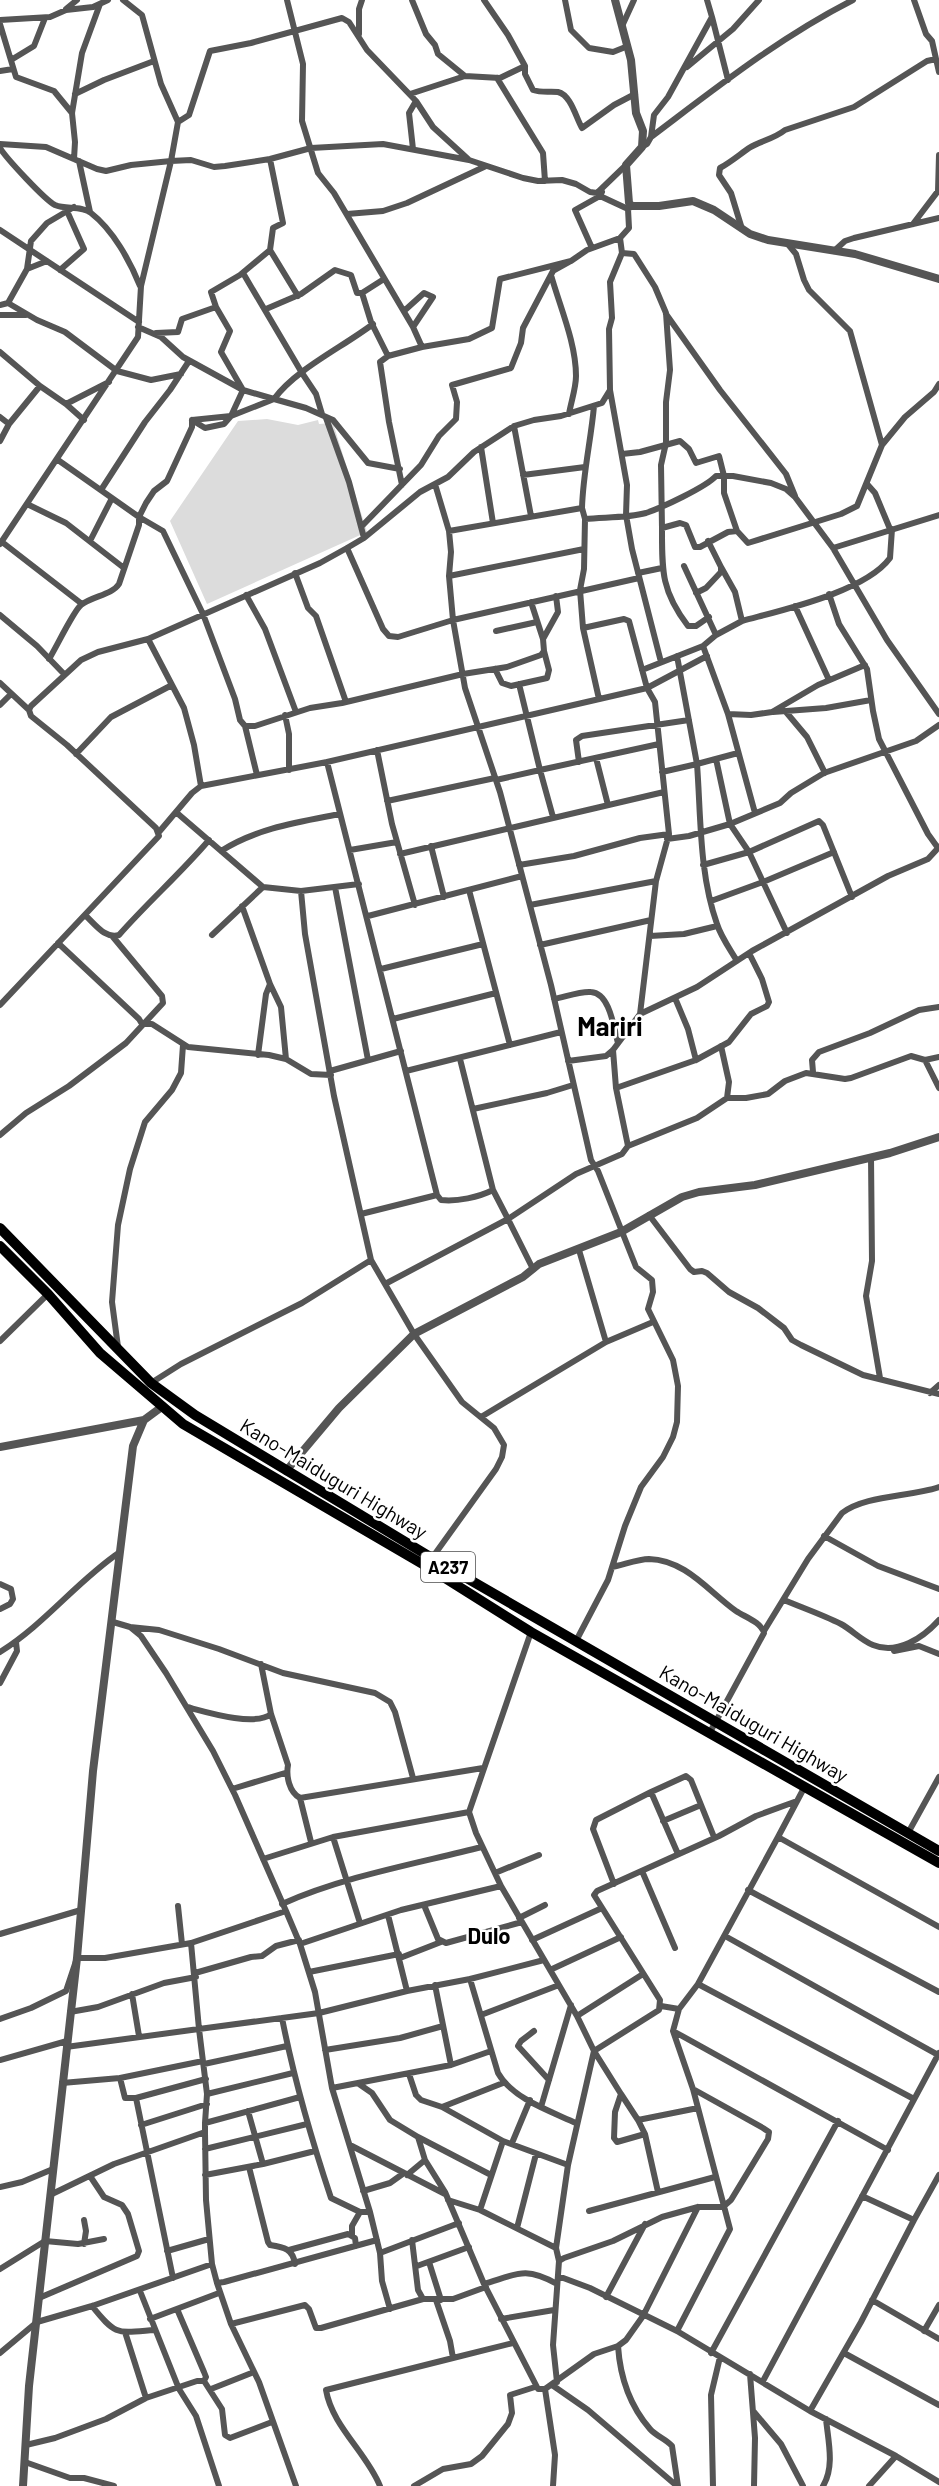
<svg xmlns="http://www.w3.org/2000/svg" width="939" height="2486" font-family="Barlow,sans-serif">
	<rect width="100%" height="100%" fill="#fff"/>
	<!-- green -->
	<path fill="#dcdcdc" d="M267 419 298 425 318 420 319 424 333 423 367 532 207 604 170 521 238 421Z"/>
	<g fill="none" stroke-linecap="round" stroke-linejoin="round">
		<!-- minor -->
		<path stroke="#555" stroke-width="6" d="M287 0 303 64 302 121 318 173 334 193 413 327
			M412 0 426 34 435 45 438 54 465 76
			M484 0 508 35 525 66V74L533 90C542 93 550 91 558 92 571 95 576 118 582 128L614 105 635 94
			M565 0 571 30 589 48 613 52 628 46
			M914 0 926 34 932 41 939 72
			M66 9 77 0
			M712 17 728 80
			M0 20 50 17 66 10 93 7 108 0
			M0 24 16 77 54 91 72 113
			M623 24 634 0
			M359 34V9L362 0
			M11 60 34 46 45 18
			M687 67 733 29 759 0
			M0 71 13 69
			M497 78 543 153 545 181
			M75 94 104 80 154 61
			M410 94 465 76 500 78 525 66
			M178 122 189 115 210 51 251 43 342 18 349 22 367 50 416 101 433 127 468 159
			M651 137C716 88 780 37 853 0
			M0 144 46 147 97 169 106 171 131 165 171 161 191 160 214 167 225 166 270 159 311 148 383 144 469 160 523 178 538 181 562 180 576 184 590 192 597 193 626 165
			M642 147 647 144 651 137 654 115 668 97 712 17 707 0
			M0 148C6 158 45 200 55 205 66 210 81 205 91 213 113 230 130 261 140 286
			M413 149 409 113 416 101
			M74 159 75 142 72 113 82 53 100 4
			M79 161 90 212
			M600 196 628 209
			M347 214 383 211 407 203 486 166
			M913 224 938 191 939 155
			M742 229 731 193 719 175 720 168C731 162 739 155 749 148 760 141 774 139 785 130L854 107 927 61 936 59
			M0 230 139 322
			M787 243 796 254 804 280 809 290 850 331 882 445
			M592 248 575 210 600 196 602 192
			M270 250 298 296
			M834 251 845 241 854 238 939 218
			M622 253 634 254 655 287 666 313 670 370 666 402V443L661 465 662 528 680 523 686 525 695 547H700L728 532 737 531
			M27 269 47 261
			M60 270 84 249 67 211
			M243 273 302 373 316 394 322 414
			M551 275C560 307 576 343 576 376 576 388 571 402 569 414
			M362 293 384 279
			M8 303 27 269 31 241 47 223 74 207
			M0 305 8 303 37 320 65 332 117 371 151 380 181 374
			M216 307 211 292 240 275 270 250 273 228 283 223 270 159
			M266 309 301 294 335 270 351 275 357 293H362L371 322 388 356 380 362 389 422 402 485
			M404 311 424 293 433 297 413 327 422 347 469 339 492 328 500 279 571 261 587 250 620 238
			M666 314 720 390 786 474 795 496
			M0 315H26
			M138 327 161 337 183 357 243 390 274 399C296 369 343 347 373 324
			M156 333 178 332 182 319 216 307 230 331 221 352 243 390
			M0 352 40 386
			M388 356 422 347
			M610 390 627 485 626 515 632 549 661 662
			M66 404 109 382
			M0 417 9 424 0 441
			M326 418 349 482 364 538
			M192 420 205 428 224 424 231 416 274 399 306 408 333 420 368 463 400 469
			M192 420 231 416 243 390
			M9 424 40 386 66 404 84 420
			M514 426 531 516
			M481 447 493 523
			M622 454 640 452 680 441 689 449 696 463 719 456 724 476V493L737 531 748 543 841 514 857 506 882 445 905 417 934 392 939 384
			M58 460 139 517 163 531 203 614 235 699 240 720 245 726H255L310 708 342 703 463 674 507 667 541 655 544 651 543 639 558 612 556 596
			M523 475 585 467
			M435 484 449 531 451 552 449 576 453 620 465 688 500 792 551 985 591 1160 598 1171 636 1267 652 1280 653 1292 648 1309 673 1360 678 1386 677 1422 673 1437 663 1457 641 1487 625 1526 608 1580 576 1641
			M867 484 875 493 890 529
			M101 490 145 422 170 390 189 361
			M27 504 66 523 124 568
			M582 508 585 519C604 517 627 518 646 513 661 508 706 487 716 476H733L771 483 786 489 795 497 833 548 887 640 939 714
			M585 519 584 569 580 590 583 628 599 699
			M362 526 421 465 439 436 456 419 457 402 452 385 511 368 521 343 523 328 553 271 571 261
			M662 528C662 570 661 591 688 626H696L709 617
			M449 531 582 508C583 473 591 440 594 406
			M90 541 112 498
			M2 542 82 604
			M0 544 138 337 141 286 171 161 178 122 161 84 142 15 123 0
			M347 548 383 629 389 636 398 637 453 620 639 578
			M833 548 939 515
			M684 566 716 635
			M295 573 308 608 316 616 346 702
			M638 573 662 568
			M449 576 584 549
			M696 593 706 588 721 572V567L708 541
			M829 594 839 624 867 669 873 711 879 739 928 834 938 848
			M246 595 265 629 296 712
			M531 602 543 639
			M795 606 829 680
			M0 615 37 646 64 674
			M742 621C782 610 865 592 890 558L892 529
			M583 628 624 619 629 621 647 688 655 702 669 834 656 881 640 1014
			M496 631 537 622
			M148 639 184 708 194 745 201 786
			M703 646 728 714 755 813
			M677 656 697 764 738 753
			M49 659C56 648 74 610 81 605 92 596 112 595 119 584L139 525V517L146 503 154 491 167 481 192 427V420
			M495 669 502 683 511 686 547 678 549 670 544 651
			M642 670 703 646 716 635 742 621 735 592 721 567
			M0 683 29 710
			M0 705 11 694
			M773 712 826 708 871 700
			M786 712 807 737 825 773
			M728 714 751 715 772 712 818 685 865 665
			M285 715 289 734V770
			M245 726 257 775
			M377 750 392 824 415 905
			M76 754 111 717 172 685
			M596 758 608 805
			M327 762 437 1195 441 1200C457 1202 479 1197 493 1190
			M579 762 576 740 582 736 689 720
			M662 772 697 764C701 817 699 873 717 924 721 937 730 949 737 961
			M496 780 540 770 519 684
			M387 801 495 778
			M177 813 263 887 301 891 305 934 334 1096 371 1260 414 1334 462 1402 494 1428 504 1445 502 1457 496 1469 432 1558
			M553 817 540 770 659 744
			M159 832 192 793 201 786 327 762 647 688 707 656
			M667 839 689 836 730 824 780 803 791 793 824 773 916 741 939 725
			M431 846 444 897
			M350 850 397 842
			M221 851C257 828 299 822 340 814
			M400 854 664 792
			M519 865 574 856 640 838 669 834
			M703 865 749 852 730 824 716 759
			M335 887 368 1060
			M469 890 510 1045
			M301 891 359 884
			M711 901 763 882 834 852
			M530 905 656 881
			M242 906 270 984 266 994 258 1055
			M85 915C96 925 105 939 119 935 148 902 181 873 209 840
			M368 916 522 876
			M787 933 749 852 819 821 823 825 852 897
			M212 935 263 887
			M650 936 684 934 717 926
			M58 943 139 1019 142 1024
			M540 945 651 920
			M381 969 483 944
			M270 984 281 1007 286 1059
			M554 999C565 997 580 991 591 992 610 993 614 1029 618 1043
			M0 1005 159 836 156 828 67 745 31 716 29 710 31 706 81 660 98 652 148 639 320 563 347 548 364 538 420 492 448 477 474 452 514 426 534 420 561 416 602 403 610 390 609 329 612 318 610 282 622 253 620 238 629 228 628 209 632 206
			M393 1019 496 993
			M142 1024H152L188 1047 269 1055 286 1059 311 1074 331 1075
			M696 1060 729 1042 751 1014 767 1006 769 1002 762 979 749 953
			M925 1060 939 1057
			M568 1061 606 1056 613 1050 640 1014 697 987 752 951 888 876 928 859 939 847
			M330 1071 401 1051
			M406 1071 561 1032
			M813 1072 812 1060 819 1052 870 1033 919 1010 939 1007
			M616 1088 696 1060 688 1029 675 998
			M727 1098H746L768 1094 785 1081 806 1073 845 1079 851 1078 911 1056 925 1060 939 1088
			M473 1109 547 1093 573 1085
			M0 1135 26 1113 69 1086 126 1043 163 1003 162 996 113 937
			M628 1146 697 1118 727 1098 729 1082 721 1046
			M871 1157 872 1261 866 1296 880 1378
			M361 1214 437 1195
			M649 1215 690 1269 694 1272 702 1271 707 1273 729 1292 758 1308 784 1328 792 1340 801 1345 863 1375 939 1394
			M579 1250 606 1342
			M533 1269 508 1219 576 1174 622 1154 628 1146 616 1088 613 1050
			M385 1284 508 1219 493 1190 460 1059
			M0 1341 48 1294
			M118 1347 112 1302 118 1225 130 1169 145 1122 172 1090 181 1073 183 1045
			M151 1383 181 1364 302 1303 371 1260
			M930 1393 939 1385
			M481 1417 606 1342 653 1322
			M824 1536 878 1566 939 1589
			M612 1567C623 1565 638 1559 649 1559 686 1560 709 1592 736 1611 745 1617 761 1622 764 1633L709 1734
			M0 1584 11 1589 13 1599 10 1604 0 1609
			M784 1600C803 1608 823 1615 841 1624 852 1630 861 1640 873 1645 897 1655 923 1638 939 1620
			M113 1622 130 1627 141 1636 166 1673 213 1751 235 1795 286 1911
			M130 1627 159 1630 219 1649 283 1673 375 1693 390 1702 395 1712 413 1778
			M764 1631 808 1559 842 1513C865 1495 910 1497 939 1487
			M531 1632 469 1812 476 1833 501 1886 577 2016 594 2051 568 2165 556 2248 559 2261 553 2345 557 2382
			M894 1651 919 1646 939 1654
			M0 1652C45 1624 77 1581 120 1552
			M261 1664 271 1714 288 1765C286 1776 289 1792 300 1798L483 1768
			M0 1683 17 1651 16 1642
			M187 1707C206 1712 255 1727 271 1714
			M804 1788 778 1837 939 1927
			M232 1789 285 1773
			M300 1798 311 1842
			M663 1821 701 1805
			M908 1833 939 1777
			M333 1837 360 1923
			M778 1837 698 1984 679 2009 673 2031 888 2150
			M678 1854 651 1792 686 1776 691 1780 714 1837
			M263 1859 333 1837 469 1812
			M642 1871 675 1948
			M495 1873 539 1855
			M614 1884 593 1829 596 1820 651 1792
			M748 1890 939 1992
			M282 1904C345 1876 415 1864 482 1847
			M424 1905 438 1939 446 1943 522 1922
			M178 1906 182 1944
			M519 1918 545 1905
			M0 1934 81 1910
			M725 1936 938 2055
			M532 1940 602 1908
			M300 1944 401 1910 501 1886
			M400 1958 441 1942
			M550 1970 621 1937
			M309 1972 399 1954
			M195 1973 251 1957 262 1956 276 1946 299 1940
			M470 1979 498 2073C513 2099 550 2111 576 2123
			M698 1984 914 2099
			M435 1985 451 2065
			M407 1991 470 1979 544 1960
			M132 1994 139 2036
			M661 2006 679 2009
			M70 2012 98 2007 164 1983 196 1977
			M481 2015 559 1985
			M577 2016 643 1974
			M282 2018C294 2079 311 2138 331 2198L360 2212H370
			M0 2019 31 2008 66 1991 77 1958H105L191 1943 286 1911 300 1944 315 1992 332 2088 370 2212 380 2253 382 2281 390 2309
			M534 2031 521 2041 518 2046 549 2080
			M673 2031 693 2089
			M66 2047 199 2029 191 1943
			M325 2050 400 2038 443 2026
			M0 2060 67 2041
			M204 2064 287 2046
			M409 2074 416 2095 421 2100 442 2107 503 2141
			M120 2078 125 2098H136
			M62 2083 120 2078 203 2061
			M359 2084 372 2093 390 2120 418 2137 425 2160 445 2192 484 2284 538 2389H545L594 2354 618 2346 626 2340 643 2316 698 2207
			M332 2088 451 2065 491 2051
			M207 2094 293 2073
			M621 2094 638 2120 645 2134 658 2192
			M442 2107 503 2083
			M541 2107 571 2005
			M248 2111 263 2164 315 2151
			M638 2120 698 2108
			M205 2123 207 2094 199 2029 319 2013 407 1991 388 1915
			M141 2125 207 2104
			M645 2134 617 2142 614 2138 615 2112 621 2094 594 2051 659 2010 660 2000 594 1895 597 1891 719 1836 756 1816 797 1801
			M418 2137 491 2175
			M512 2143 530 2100
			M350 2145 445 2194
			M205 2149 307 2124
			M249 2167 268 2242 270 2245C284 2247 293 2249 295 2264
			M205 2175 263 2164
			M407 2175 425 2160
			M0 2187 22 2182 53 2169
			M363 2191 390 2183 404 2173
			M50 2195 114 2164 205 2132V2123L300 2097
			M448 2200 480 2210 556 2248
			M480 2210 503 2141 568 2165
			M589 2211 715 2177
			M84 2220 86 2231 84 2244
			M914 2220 939 2175
			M517 2228 536 2154
			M352 2235V2226L360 2212
			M412 2240 418 2290 423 2299H453L486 2287
			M289 2250 348 2234 355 2238 356 2246
			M167 2251 209 2239
			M380 2253 459 2223
			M559 2261 564 2258 613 2241 662 2217 698 2207H723L731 2200 768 2139 769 2132 763 2128 693 2089 730 2229 677 2331
			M429 2262 441 2300
			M212 2264 217 2283 224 2282 377 2240
			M417 2266 469 2247
			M0 2269 45 2241 78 2244 104 2239
			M558 2276 590 2288 677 2331 810 2411 896 2456 939 2482
			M173 2278 136 2098 206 2079
			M217 2283 231 2324 259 2382 296 2486
			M484 2284C517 2274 525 2266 557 2284
			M140 2291 179 2389 196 2416 219 2486
			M606 2297 645 2224
			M39 2298 137 2256 139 2251 128 2214 122 2205 104 2197 90 2176
			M872 2300 939 2339
			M92 2306C116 2336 117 2333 154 2330
			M177 2309 204 2372 206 2377 204 2381
			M150 2319 219 2293
			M501 2319 554 2310
			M231 2324 305 2305 309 2309 316 2328H321L423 2299
			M924 2331 939 2305
			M125 2332 146 2398
			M618 2346C620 2376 630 2406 650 2429 656 2436 666 2439 672 2446L678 2486
			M0 2353 37 2322 92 2306 212 2264 206 2200 205 2132
			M711 2353 838 2121
			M844 2353 939 2405
			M453 2358 513 2343
			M750 2374 755 2438 754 2486
			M763 2381 939 2053
			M552 2385 588 2410 677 2486
			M211 2389 254 2372
			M545 2389 555 2455 553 2486
			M810 2411 861 2322 914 2220 862 2196
			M754 2412 781 2444 803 2486
			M26 2445 55 2438 106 2419 146 2398 197 2381H204L222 2409 225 2435 230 2438 272 2422
			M25 2462 70 2478H84L114 2486
			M380 2486C367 2453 332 2426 326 2390L453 2358 450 2341 436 2300
			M414 2486 443 2469 471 2464 482 2456 508 2424 512 2413 510 2395 535 2387
			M713 2486 711 2395 720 2357
			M823 2486C835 2467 828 2440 826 2419
			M869 2486 896 2456"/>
		<!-- tertiary -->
		<path stroke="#555" stroke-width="8" d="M615 0 631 60 636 113 643 131 642 147 626 165 629 203 632 206H659L693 201 714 210 750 234 768 240 855 254 939 279
			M0 1447 144 1420 163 1406
			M286 1471 339 1408 414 1334 523 1277 539 1264 621 1232 682 1197 699 1192 755 1185 890 1153 939 1137
			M23 2486 29 2386 77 1958 93 1771 133 1446 144 1420"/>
		<!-- trunk -->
		<path stroke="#000" stroke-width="10" d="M0 1228 151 1383 195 1415 432 1558 939 1851
			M0 1246 48 1294 100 1353 183 1424 426 1566 531 1632 939 1863"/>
	</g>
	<g text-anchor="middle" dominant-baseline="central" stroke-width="5" stroke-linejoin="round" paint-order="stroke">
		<!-- shield labels -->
		<rect fill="#fff" stroke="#4c4c4c" stroke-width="1.5" x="421" y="1552" width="54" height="30" rx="4.5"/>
		<g font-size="18" font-weight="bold" fill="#000">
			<text x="448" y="1567">A237</text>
		</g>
		<!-- street labels -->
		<g font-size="20" fill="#000" stroke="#fff">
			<text transform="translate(334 1478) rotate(31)">Kano-Maiduguri Highway</text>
			<text transform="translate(754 1723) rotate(30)">Kano-Maiduguri Highway</text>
		</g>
		<!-- quarter labels -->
		<g font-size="22" font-weight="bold" fill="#000" stroke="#fff">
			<text x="489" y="1935">Dulo</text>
		</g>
		<!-- district labels -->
		<g font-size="26" font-weight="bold" fill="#000" stroke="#fff">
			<text x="610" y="1025">Mariri</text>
		</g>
	</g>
</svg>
